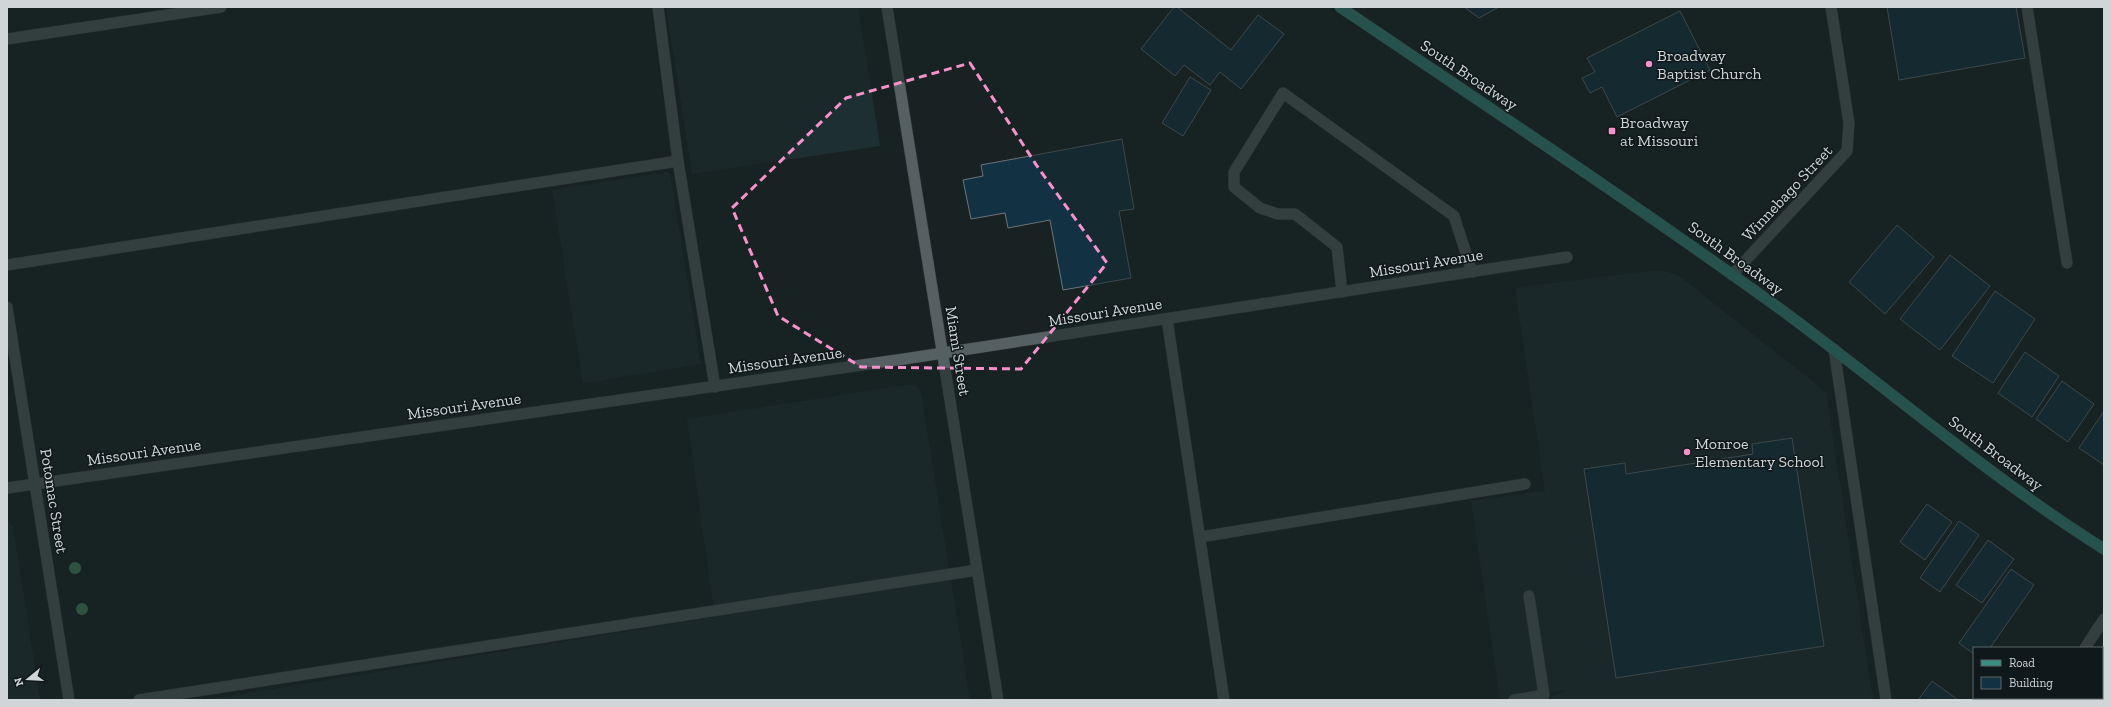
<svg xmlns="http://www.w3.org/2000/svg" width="2111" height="707" font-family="'Zilla Slab',serif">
	<rect width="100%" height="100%" fill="#182223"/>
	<!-- built -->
	<path fill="#1e2f32" d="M666 7H858L880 146 692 174Z
		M670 172 701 364 583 383 552 190Z
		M1650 271H1665L1678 275 1826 392 1873 700H1544L1567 690 1500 699 1471 501 1545 491 1515 288Z
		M906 385H915L920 390 922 399 970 700H204L715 617 687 419Z
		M7 521 13 526 40 700H7Z"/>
	<!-- building -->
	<path fill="#123244" stroke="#6b7379" d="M1174 7H1177L1231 50 1258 15 1284 34 1241 89 1220 72 1210 85 1184 65 1175 76 1141 49Z
		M1464 7H1499L1479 18Z
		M1887 7H2016L2025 58 1899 80Z
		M1680 11 1710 70 1617 117 1602 87 1590 93 1582 78 1595 72 1587 58Z
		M1190 77 1211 90 1183 136 1162 123Z
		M1122 139 1134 209 1119 211 1131 278 1063 290 1050 220 1008 228 1005 213 971 219 963 180 983 176 981 165Z
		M1897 225 1934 257 1885 314 1849 282Z
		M1950 255 1990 286 1940 350 1900 319Z
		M1995 291 2035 319 1993 383 1952 356Z
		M2025 352 2059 376 2032 417 1998 393Z
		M2062 381 2094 404 2068 442 2036 419Z
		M2104 411V465L2079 448Z
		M1792 438 1824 646 1616 678 1584 469 1625 463 1626 474 1753 454 1752 444Z
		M1927 504 1952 522 1925 560 1900 542Z
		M1959 521 1979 535 1940 592 1920 578Z
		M1988 540 2014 559 1982 603 1956 585Z
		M2011 569 2034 585 1990 648H1974V654L1959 643Z
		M1932 681 1958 700H1918Z"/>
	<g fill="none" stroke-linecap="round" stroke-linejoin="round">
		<!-- service casing -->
		<g stroke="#353c3d" stroke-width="12">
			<path id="service" d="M658 7 678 161 715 387
				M2027 7 2067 263
				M7 265 678 161
				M1732 275 1847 151 1849 123 1831 7
				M1342 292 1337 247 1295 214H1278L1260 208 1234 187V172L1283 93 1454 216 1472 272
				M1167 319 1224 700
				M1834 349 1886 700
				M1200 537 1525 484
				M139 700 977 570
				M1514 700 1544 695 1529 596"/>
		</g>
		<!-- minor casing -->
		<g stroke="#353c3d" stroke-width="12">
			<path id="minor" d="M887 7 998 700
				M7 39 221 7
				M7 307 69 700
				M7 488 904 359 1567 257
				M2085 648 2104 619
				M2050 700 2051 698"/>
		</g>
		<!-- primary casing -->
		<g stroke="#353c3d" stroke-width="12">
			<path id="primary" d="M1340 7C1488 107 1638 206 1783 311 1890 390 1991 478 2104 549"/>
		</g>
		<!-- service -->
		<use href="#service" stroke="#556062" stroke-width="11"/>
		<!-- minor -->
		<use href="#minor" stroke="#556062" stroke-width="11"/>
		<!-- primary -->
		<use href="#primary" stroke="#398d82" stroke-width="11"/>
	</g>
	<!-- trees -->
	<g fill="#488c62">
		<circle cx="75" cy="568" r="6"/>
		<circle cx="82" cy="609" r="6"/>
	</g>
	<!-- marked area -->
	<path d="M0 0H2111V707H0ZM970 63 1037 166 1107 263 1021 369 861 367 778 316 732 208 846 98Z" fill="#182223" fill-opacity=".55" fill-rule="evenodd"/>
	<path fill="none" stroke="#f890cc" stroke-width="3" stroke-dasharray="8 5" stroke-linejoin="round" d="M970 63 1037 166 1107 263 1021 369 861 367 778 316 732 208 846 98Z"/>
	<!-- markers -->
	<g fill="#f890cc" stroke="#0f181a" stroke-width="1.5">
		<circle cx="1649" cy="64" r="4"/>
		<rect x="1608" y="127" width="8" height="8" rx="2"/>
		<circle cx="1687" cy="452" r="4"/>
	</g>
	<g text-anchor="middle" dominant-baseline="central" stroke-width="3" stroke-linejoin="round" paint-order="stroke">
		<!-- poi labels -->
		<g font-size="16" fill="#d0d6d7" stroke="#0f181a" text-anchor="start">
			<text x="1657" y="55">Broadway<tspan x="1657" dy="18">Baptist Church</tspan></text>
			<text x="1620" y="122">Broadway<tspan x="1620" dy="18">at Missouri</tspan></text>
			<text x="1695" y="443">Monroe<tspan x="1695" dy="18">Elementary School</tspan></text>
		</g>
		<!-- street labels -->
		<g font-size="16" fill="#d0d6d7" stroke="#0f181a">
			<text transform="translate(1469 75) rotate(34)">South Broadway</text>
			<text transform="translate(1787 193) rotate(-47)">Winnebago Street</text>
			<text transform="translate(1736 258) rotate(36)">South Broadway</text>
			<text transform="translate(1426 263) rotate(-9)">Missouri Avenue</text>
			<text transform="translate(1105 312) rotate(-9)">Missouri Avenue</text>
			<text transform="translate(958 351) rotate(81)">Miami Street</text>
			<text transform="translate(785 360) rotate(-8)">Missouri Avenue</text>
			<text transform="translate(464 406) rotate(-8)">Missouri Avenue</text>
			<text transform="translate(144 452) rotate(-8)">Missouri Avenue</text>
			<text transform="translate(1996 453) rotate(37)">South Broadway</text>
			<text transform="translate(54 501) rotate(81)">Potomac Street</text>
		</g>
	</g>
	<!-- border -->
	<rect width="2111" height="707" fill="none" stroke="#d0d6d7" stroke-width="16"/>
	<!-- legend -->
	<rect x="1973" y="647" width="130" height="52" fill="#0f181a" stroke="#5c6466"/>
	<rect x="1981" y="660" width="20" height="6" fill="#398d82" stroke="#5c6466"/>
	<text x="2009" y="667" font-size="12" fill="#d0d6d7">Road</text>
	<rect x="1981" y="677" width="20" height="12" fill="#123244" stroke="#5c6466"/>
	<text x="2009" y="687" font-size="12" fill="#d0d6d7">Building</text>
	<!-- north arrow -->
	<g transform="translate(28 679) rotate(252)" stroke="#0f181a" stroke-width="3" paint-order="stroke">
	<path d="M0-3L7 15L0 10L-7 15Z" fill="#d0d6d7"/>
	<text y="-6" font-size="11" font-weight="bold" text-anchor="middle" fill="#d0d6d7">N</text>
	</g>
</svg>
